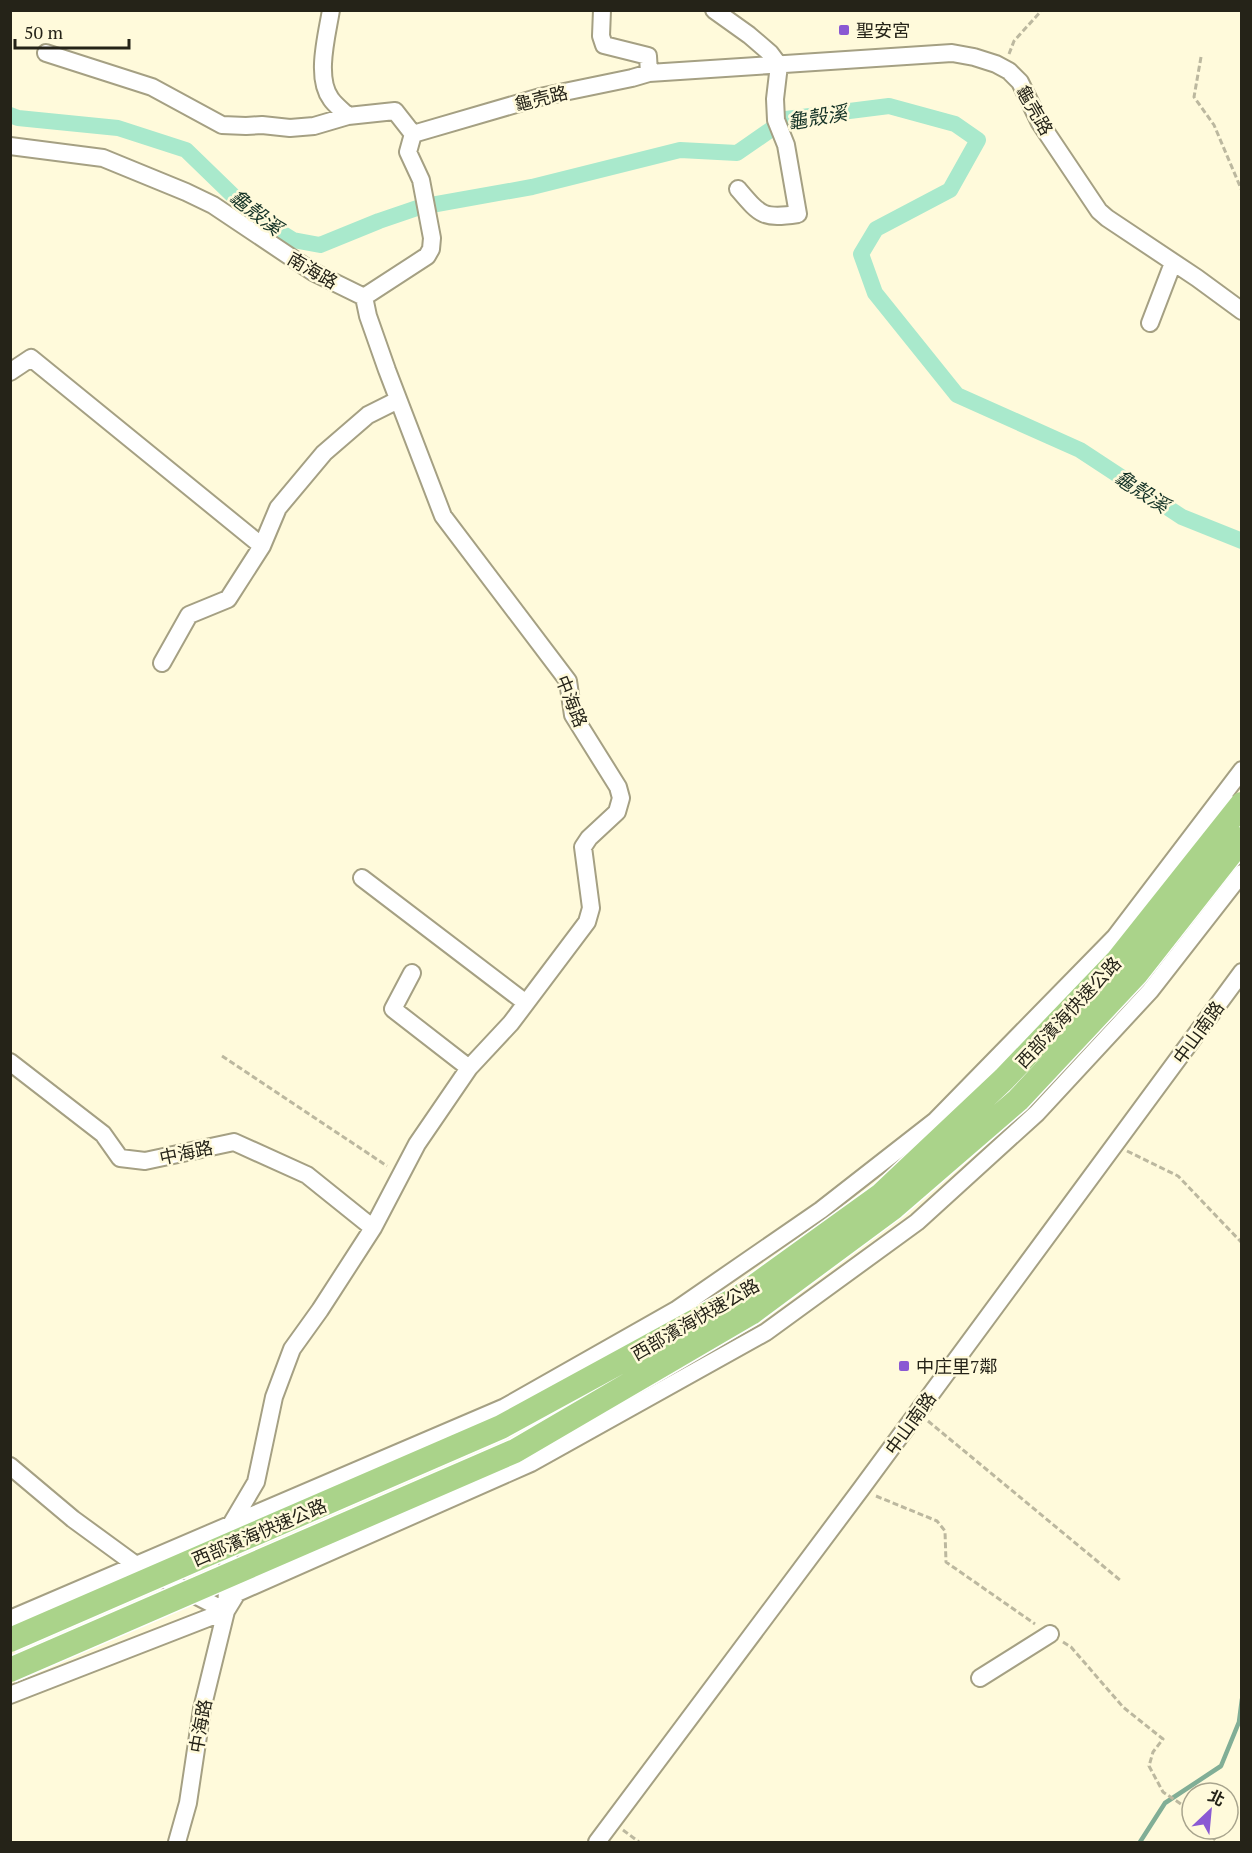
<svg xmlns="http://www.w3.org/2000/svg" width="1252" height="1853" font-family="'PT Serif','Noto Sans TC',serif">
	<rect width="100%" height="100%" fill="#fffadb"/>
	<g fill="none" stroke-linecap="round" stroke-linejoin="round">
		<!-- stream -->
		<path stroke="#81ae96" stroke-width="4.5" d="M1140 1842 1165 1803 1221 1766 1239 1722 1242 1699"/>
		<!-- canal -->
		<path stroke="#a9e9cc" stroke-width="16" d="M10 115 18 118 118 128 186 150 253 215 293 240 320 245 379 221 420 207 532 187 680 150 737 153 786 119 889 106 955 124 978 140 950 190 876 229 861 254 875 293 957 395 1080 450 1182 517 1242 541"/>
		<!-- minor casing -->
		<g stroke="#a5a083" stroke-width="20">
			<path id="minor" d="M331 10C327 35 315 78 331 99 335 105 342 110 348 116L395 111 413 134
				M602 10 601 36 604 45 648 56 649 73
				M714 10 749 35 770 53 779 65 775 99 776 120 786 145 798 214C763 219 761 216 738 189
				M46 53 152 87 222 125 246 126 262 125 290 128 314 126 348 116
				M413 134 540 97 632 78 649 73 952 53 974 57 996 64 1009 71 1020 82 1040 123 1099 211 1107 218 1197 278 1242 311
				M10 146 103 158 186 192 213 205 313 272 364 297 427 256 431 249 432 238 421 180 408 152 413 134
				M1150 323 1173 263
				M10 372 31 358 262 546
				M162 663 189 615 228 599 262 546 278 508 324 453 368 415 398 400
				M362 878 526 1003
				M412 973 393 1009 469 1068
				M10 1062 103 1134 120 1158 145 1161 234 1142 307 1175 373 1228
				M10 1466 73 1519 136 1565 226 1611
				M10 1619 505 1407 676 1310 821 1210 935 1121 1115 937 1242 770
				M980 1678 1050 1634
				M10 1695 226 1611 237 1593 531 1463 766 1332 917 1222 1037 1113 1150 991 1242 873
				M177 1842 188 1803 202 1709 226 1611 230 1526 256 1482 274 1397 292 1349 320 1310 373 1228 417 1144 469 1068 511 1023 587 922 591 908 583 847 589 838 617 812 621 798 618 787 573 715 568 681 443 516 387 370 368 316 364 297
				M597 1842 861 1489 1242 972"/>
		</g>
		<!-- path -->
		<path stroke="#bcb89f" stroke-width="3" stroke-dasharray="6 3" stroke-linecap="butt" d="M1009 54 1014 41 1042 10
			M1201 57 1194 97 1214 125 1242 191
			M222 1056 387 1166
			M1127 1151 1178 1176 1242 1243
			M928 1421 1120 1580
			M876 1496 937 1521 945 1531 946 1562 1035 1624
			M1063 1642 1071 1647 1123 1707 1163 1739 1153 1752 1149 1766 1163 1792 1187 1808 1192 1814
			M1205 1829 1217 1842
			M623 1830 639 1842"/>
		<!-- minor -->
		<use href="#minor" stroke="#fff" stroke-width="16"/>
		<!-- highway-bridge casing -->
		<g stroke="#fff" stroke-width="27" stroke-linecap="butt">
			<path id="highway-bridge" d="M10 1640 501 1427 741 1296 881 1195 1004 1079 1118 960 1242 804
				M10 1670 515 1451 751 1313 894 1207 1018 1100 1136 974 1242 839"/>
		</g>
		<!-- highway-bridge -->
		<use href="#highway-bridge" stroke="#aad38a" stroke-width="24"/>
	</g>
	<!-- markers -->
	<g fill="#8a59d3" stroke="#fffadb" stroke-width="2">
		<rect x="838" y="24" width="12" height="12" rx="3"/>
		<rect x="898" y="1360" width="12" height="12" rx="3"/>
	</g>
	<g text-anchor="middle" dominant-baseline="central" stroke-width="5" stroke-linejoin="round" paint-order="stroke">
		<!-- poi labels -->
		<g font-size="18" fill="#252318" stroke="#fffadb" text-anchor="start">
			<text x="856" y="30">聖安宮</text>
			<text x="916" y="1366">中庄里7鄰</text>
		</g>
		<!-- street labels -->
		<g font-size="18" fill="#252318" stroke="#fffadb">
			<text transform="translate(541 98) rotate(-14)">龜壳路</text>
			<text transform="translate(1035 110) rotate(60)">龜壳路</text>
			<text transform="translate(313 270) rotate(30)">南海路</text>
			<text transform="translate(572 701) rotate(68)">中海路</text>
			<text transform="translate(1068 1012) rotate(-47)">西部濱海快速公路</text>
			<text transform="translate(1198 1032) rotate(-54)">中山南路</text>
			<text transform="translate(186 1152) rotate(-12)">中海路</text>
			<text transform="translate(695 1319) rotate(-30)">西部濱海快速公路</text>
			<text transform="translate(910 1423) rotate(-54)">中山南路</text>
			<text transform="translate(259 1532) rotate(-23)">西部濱海快速公路</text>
			<text transform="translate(200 1726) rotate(-80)">中海路</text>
		</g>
		<!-- water labels -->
		<g font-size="20" font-style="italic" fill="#133125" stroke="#fffadb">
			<text transform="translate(817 117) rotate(-10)">龜殼溪</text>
			<text transform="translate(256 212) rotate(38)">龜殼溪</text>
			<text transform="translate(1142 491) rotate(33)">龜殼溪</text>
		</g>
	</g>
	<!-- border -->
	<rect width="1252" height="1853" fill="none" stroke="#252318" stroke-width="24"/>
	<!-- north arrow -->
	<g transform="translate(1210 1811) rotate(26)"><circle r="28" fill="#fffadb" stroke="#a8a48d" stroke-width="1.5"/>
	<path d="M0-4.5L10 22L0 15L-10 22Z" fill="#8a59d3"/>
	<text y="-9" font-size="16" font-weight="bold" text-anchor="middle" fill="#252318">北</text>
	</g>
	<!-- scale -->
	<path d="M15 39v9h114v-9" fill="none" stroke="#252318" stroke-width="3"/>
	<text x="24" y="39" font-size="18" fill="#252318" stroke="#fffadb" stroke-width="4.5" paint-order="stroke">50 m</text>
</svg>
